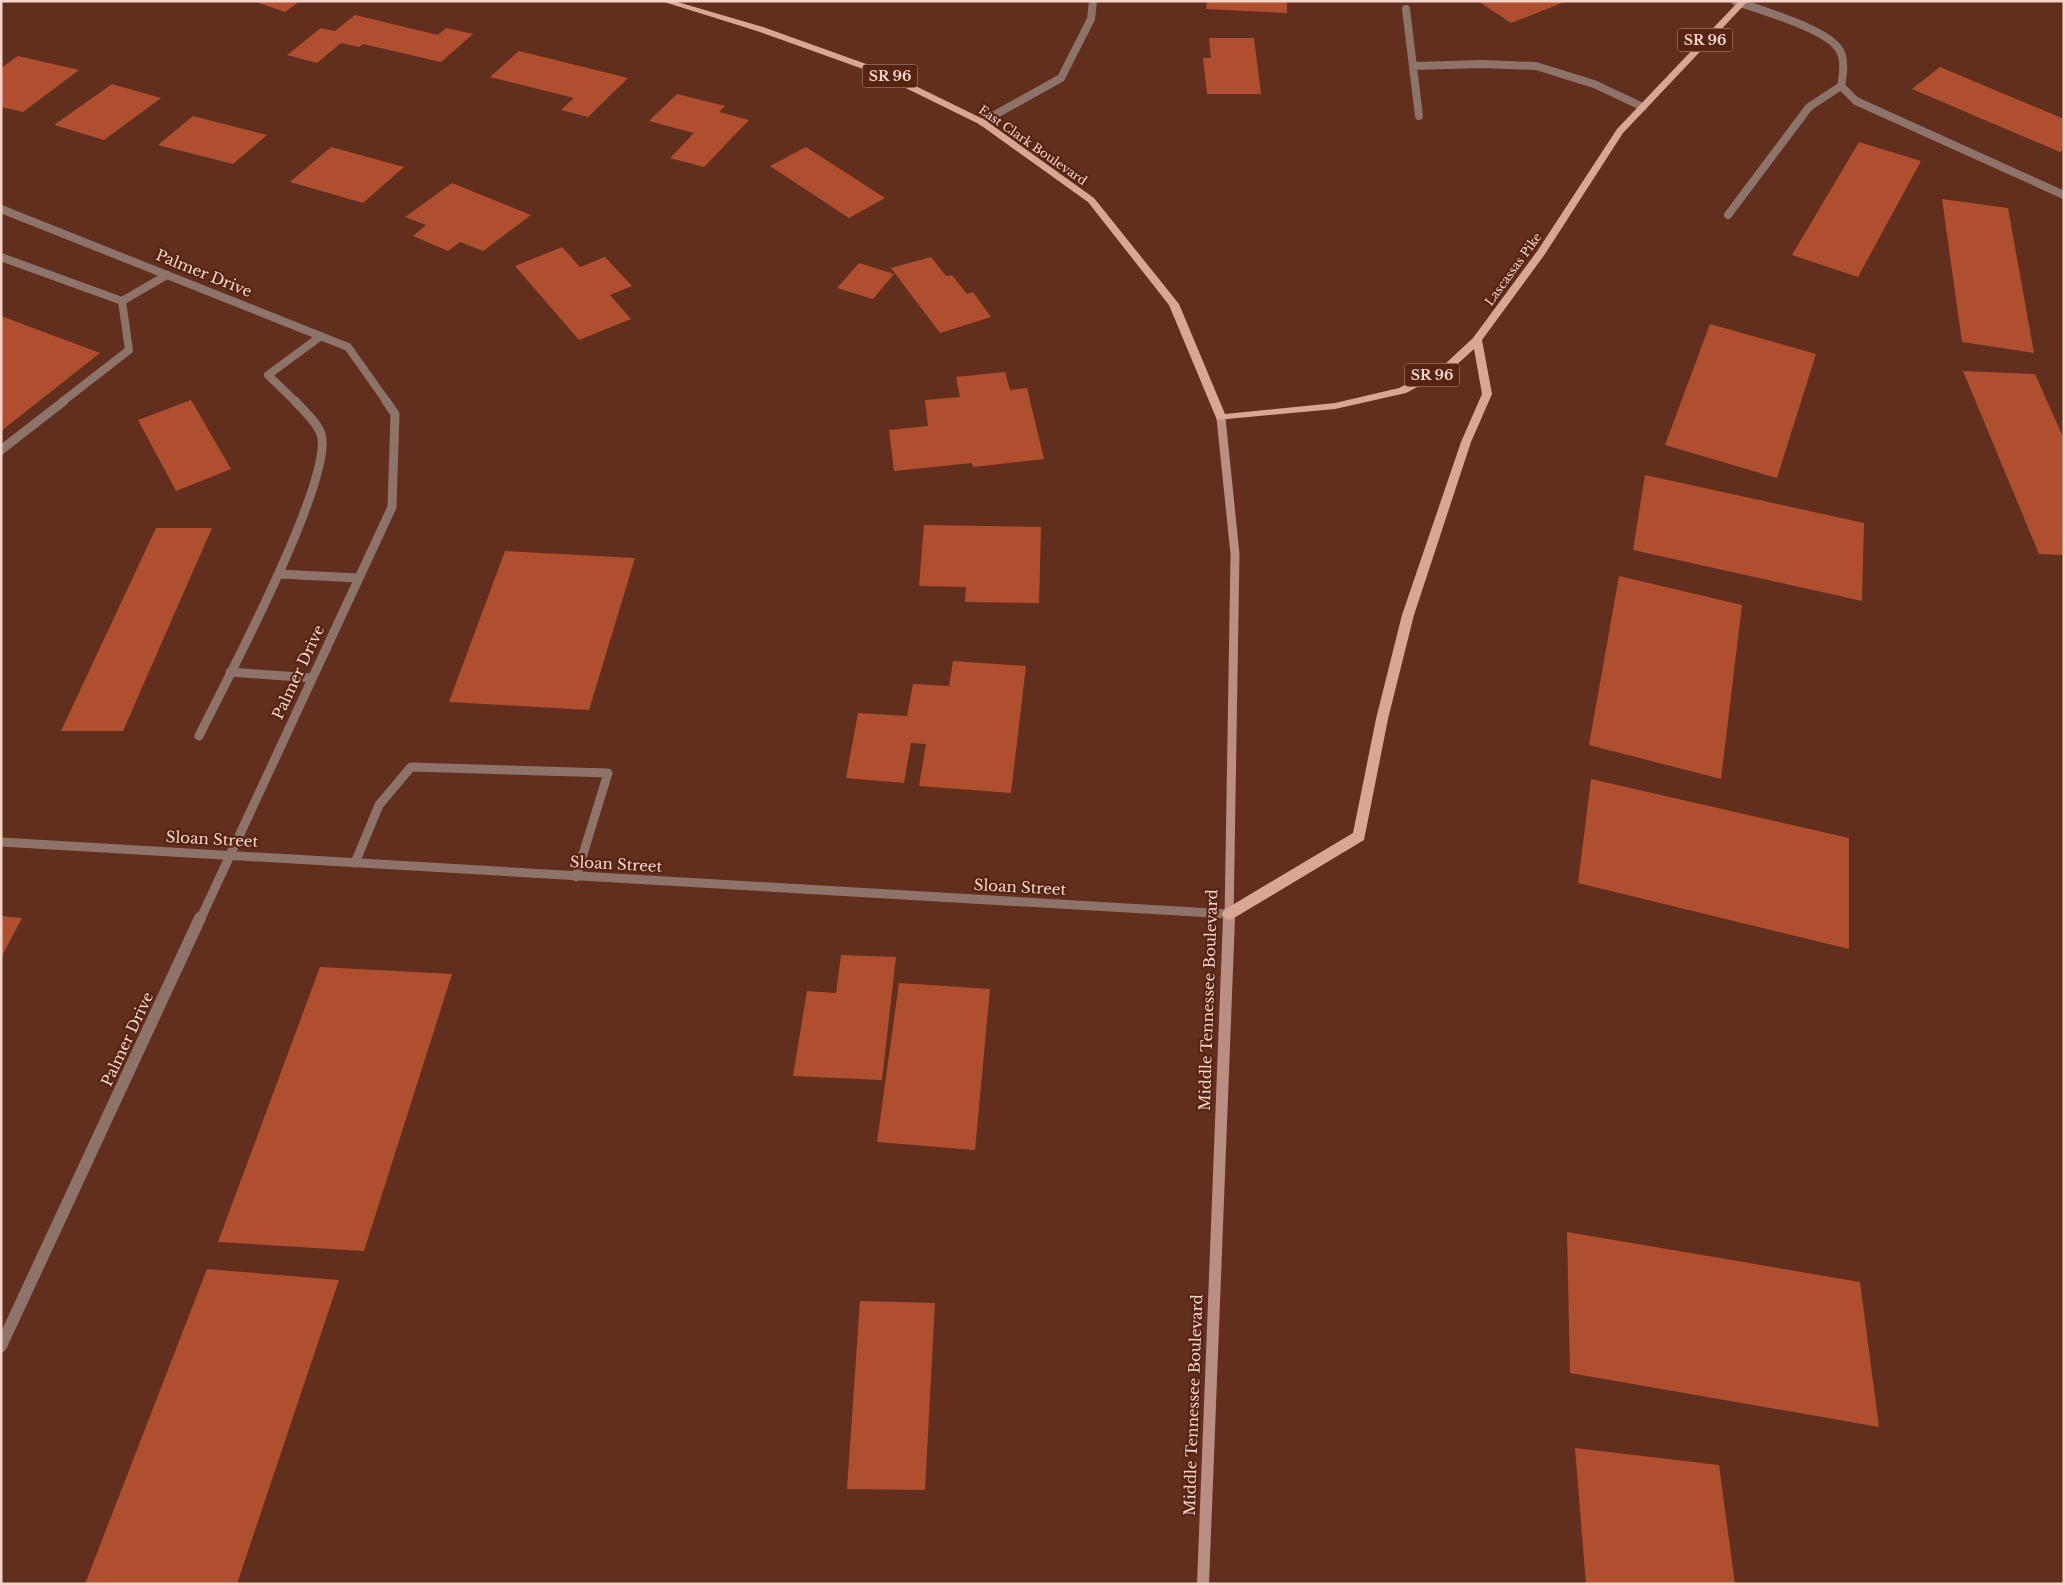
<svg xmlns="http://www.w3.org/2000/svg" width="2065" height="1585" font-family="'Libre Baskerville',serif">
	<rect width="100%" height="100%" fill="#622e1e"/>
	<!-- building -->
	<path fill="#b04f2f" d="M253 1H300L285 12Z
		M1207 1H1287V13L1206 9Z
		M1478 1H1567L1511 23Z
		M355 15 438 35 446 28 473 34 441 62 363 44 359 47 341 43 317 63 287 55 321 28 335 31Z
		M1209 38H1254L1261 94H1207L1203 58H1211Z
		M519 51 628 78 588 117 561 110 574 98 490 77Z
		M18 56 79 70 23 112 1 107V68Z
		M1940 67 2064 119V149L2060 152 1912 89Z
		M112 84 161 98 104 140 54 125Z
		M677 94 725 106 719 112 749 120 704 167 670 158 694 133 649 121Z
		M193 116 267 135 233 164 158 145Z
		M1859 142 1921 161 1858 277 1792 255Z
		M331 147 404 167 363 203 290 182Z
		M806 147 885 198 849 218 770 166Z
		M452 183 531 215 483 251 460 242 448 251 413 236 426 225 405 217Z
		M1942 199 2008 208 2034 353 1962 342Z
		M562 247 580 267 605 257 632 286 610 295 631 319 579 340 515 266Z
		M931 257 946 276 952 275 967 294 973 292 991 317 940 333 891 268Z
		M859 263 894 274 873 299 837 288Z
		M1 316 100 353 1 431Z
		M1710 324 1816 354 1777 478 1665 445Z
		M1963 371 2035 374 2064 439V555L2039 554Z
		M1005 372 1010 390 1027 388 1044 459 973 467 972 463 894 471 889 430 928 426 925 400 960 397 956 377Z
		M191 400 231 469 176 491 138 420Z
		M1645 475 1864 523 1862 601 1633 550Z
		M924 525 1041 527 1039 603 965 602 966 587 919 586Z
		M156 528H212L123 731H61Z
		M505 551 635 558 589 710 449 702Z
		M1619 576 1742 605 1721 779 1589 745Z
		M953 661 1026 666 1011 793 919 786 926 744 911 743 904 783 846 778 858 713 907 716 913 684 949 686Z
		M1591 779 1849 838V949L1578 883Z
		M1 916 22 918 1 958Z
		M841 955 896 957 882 1080 793 1076 807 991 836 993Z
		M320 967 452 974 364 1251 218 1242Z
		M899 983 990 989 975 1150 877 1142Z
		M1567 1232 1860 1282 1879 1427 1570 1373Z
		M207 1269 339 1280 237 1584H85Z
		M860 1301 935 1303 925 1490 847 1489Z
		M1575 1448 1719 1465 1735 1584H1586Z"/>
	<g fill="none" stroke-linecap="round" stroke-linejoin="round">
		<!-- service-far1 -->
		<path stroke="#8d736a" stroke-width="8" d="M1735 1C1759 10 1829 29 1840 51 1845 60 1843 76 1841 86L1856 101 2064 195
			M1406 9 1419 116
			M1413 66 1482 64 1536 66 1594 84 1643 107
			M1728 215 1809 107 1841 86
			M1 257 122 301 129 350 62 402
			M122 301 167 275
			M296 402 268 375 321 336"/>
		<!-- service -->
		<path stroke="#8d736a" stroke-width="9" d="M1 450 64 401
			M279 574 358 578
			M230 672 312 678
			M199 736C223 687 335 478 321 434 317 422 303 410 295 401
			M355 863 379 805 411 767 608 773 576 877"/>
		<!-- minor-far2 -->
		<path stroke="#8d736a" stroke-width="8" d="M982 122 1061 78 1091 19 1093 1
			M1 209 348 347 387 402"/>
		<!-- minor-far1 -->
		<path stroke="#8d736a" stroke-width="9" d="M1 842 1229 914
			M200 920 392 507 395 414 386 401"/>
		<!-- minor -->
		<path stroke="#8d736a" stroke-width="12" d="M1 1346 200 918"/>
		<!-- secondary-far1 -->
		<path stroke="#b88f82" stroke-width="9" d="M1221 418 1235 554 1229 920"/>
		<!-- secondary -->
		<path stroke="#b88f82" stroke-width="12" d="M1203 1584 1229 918"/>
		<!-- primary -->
		<path fill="#d9a594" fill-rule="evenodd" d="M661 1H674L763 27 883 70 985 120 1094 198 1179 304 1225 414 1335 403 1399 388 1445 364 1473 338 1538 250 1617 129 1739 1H1748L1623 133 1545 254 1482 340 1492 394 1471 442 1414 615 1388 719 1364 840 1234 918 1229 920 1224 918 1222 914 1224 910 1353 833 1376 719 1402 615 1461 442 1482 394 1474 349 1453 368 1406 393 1335 409 1217 420 1169 305 1088 202 979 124 877 74 757 31Z"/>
	</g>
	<g text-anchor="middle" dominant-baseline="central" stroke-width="4.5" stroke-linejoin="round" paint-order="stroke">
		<!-- far-street labels -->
		<g font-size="12" fill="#f5d4ca" stroke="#562413">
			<text transform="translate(1033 145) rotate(35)">East Clark Boulevard</text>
			<text transform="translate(1513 269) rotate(-54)">Lascassas Pike</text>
		</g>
		<!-- shield labels -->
		<g fill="#562413" stroke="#c59f93" stroke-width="1">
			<rect x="1677.5" y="28.5" width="55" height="23" rx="4"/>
			<rect x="862.5" y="64.5" width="55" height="23" rx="4"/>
			<rect x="1404.5" y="363.5" width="55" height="23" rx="4"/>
		</g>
		<g font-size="14" font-weight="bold" fill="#f5d4ca">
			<text x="1705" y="40">SR 96</text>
			<text x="890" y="76">SR 96</text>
			<text x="1432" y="375">SR 96</text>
		</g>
		<!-- street labels -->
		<g font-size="15" fill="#f5d4ca" stroke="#562413">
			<text transform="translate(204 273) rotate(22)">Palmer Drive</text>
			<text transform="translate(298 672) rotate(-65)">Palmer Drive</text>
			<text transform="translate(212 839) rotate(3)">Sloan Street</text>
			<text transform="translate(616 864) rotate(3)">Sloan Street</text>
			<text transform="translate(1020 887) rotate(3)">Sloan Street</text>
			<text transform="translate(1208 1000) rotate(-88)">Middle Tennessee Boulevard</text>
			<text transform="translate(127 1039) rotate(-65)">Palmer Drive</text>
			<text transform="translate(1193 1405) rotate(-88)">Middle Tennessee Boulevard</text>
		</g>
	</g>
	<!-- border -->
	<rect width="2065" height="1585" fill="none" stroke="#f5d4ca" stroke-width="5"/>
</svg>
